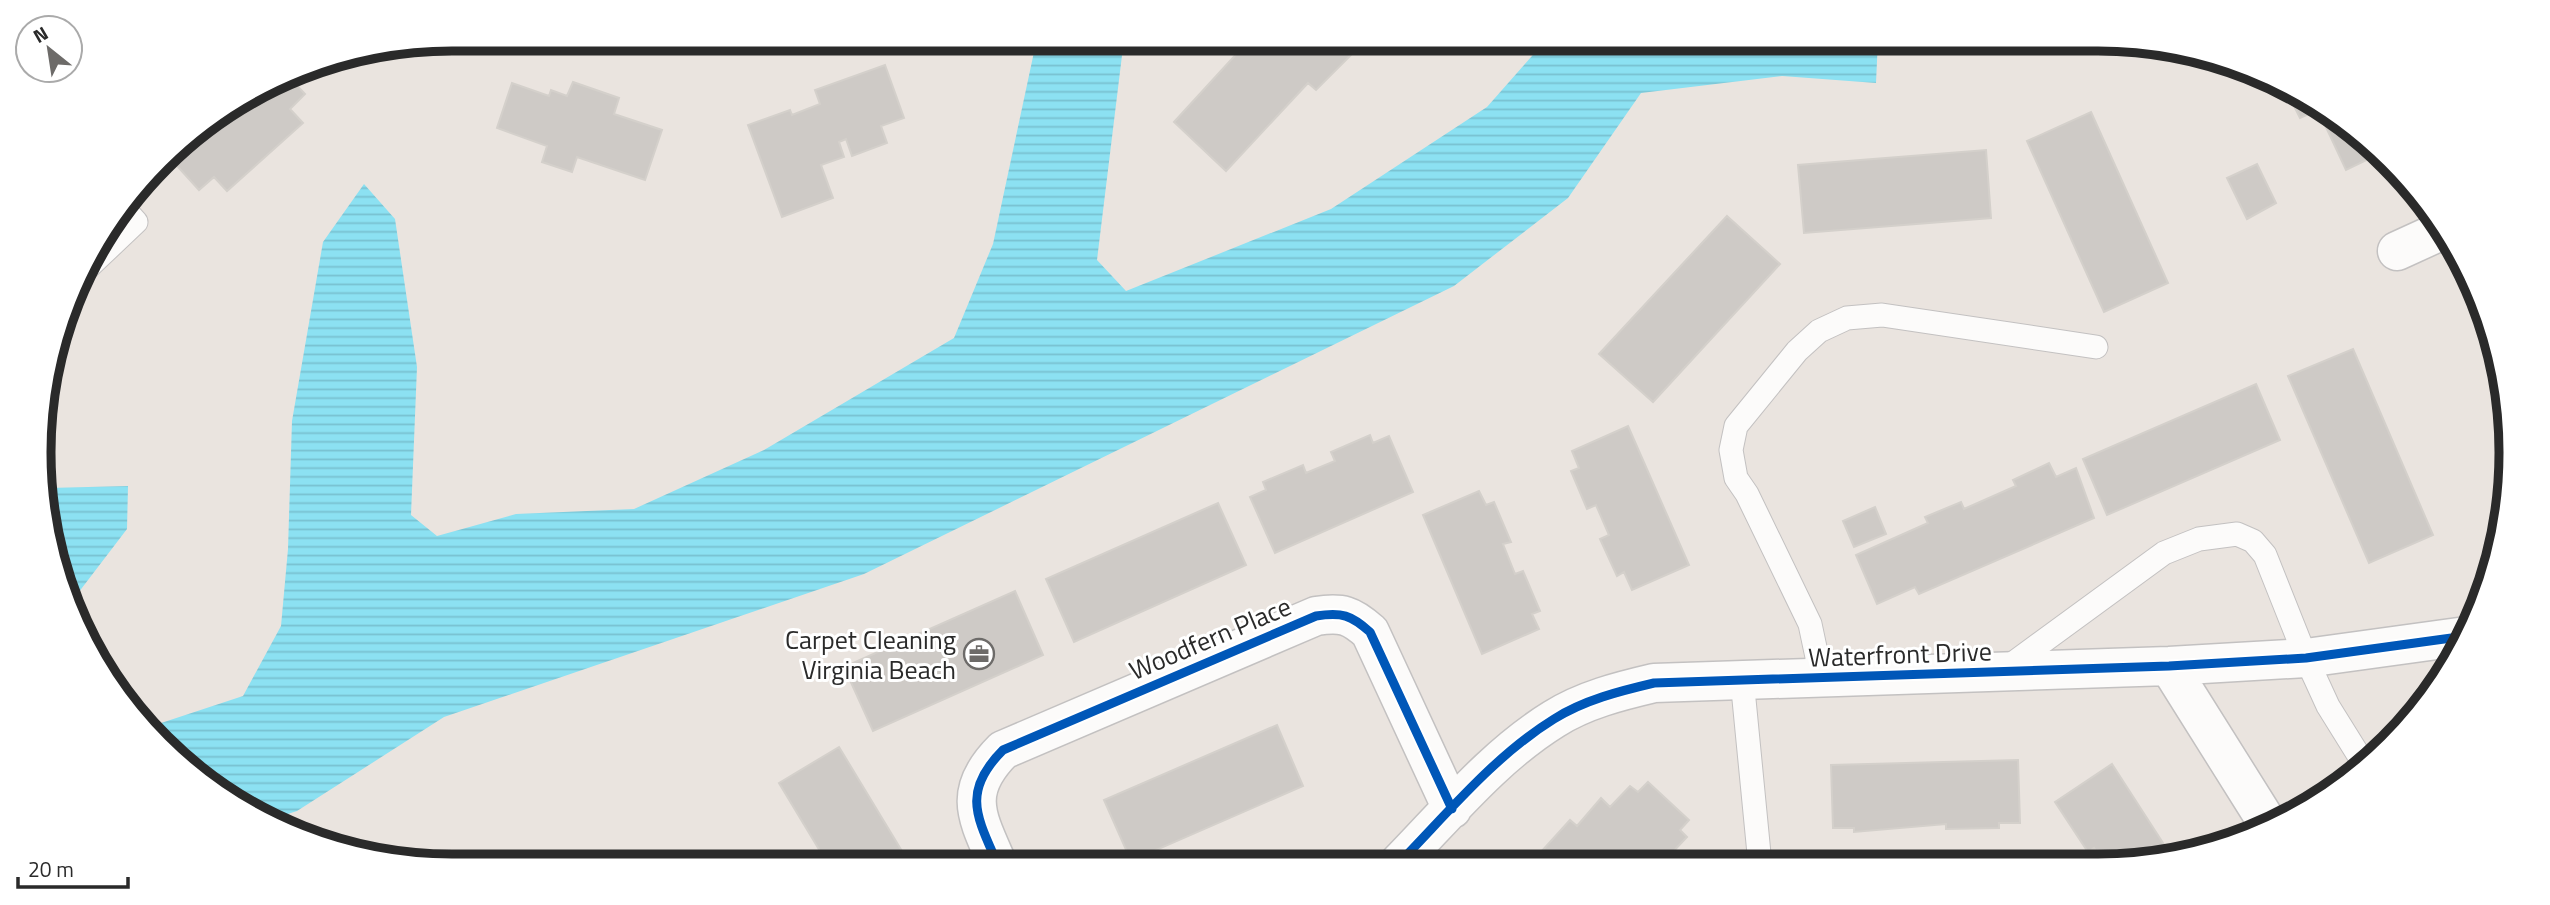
<svg xmlns="http://www.w3.org/2000/svg" width="2550" height="905" font-family="'Titillium Web',sans-serif">
	<defs>
		<pattern id="water-rules" width="6" height="5" patternUnits="userSpaceOnUse" patternTransform="scale(1.75)"><rect width="6" height="5" fill="#8ce1f2"/><path d="M0 2.5h6" fill="none" stroke="#79c1d0"/></pattern>
	</defs>
	<rect width="100%" height="100%" fill="#eae4df"/>
	<!-- water -->
	<path fill="url(#water-rules)" d="M1037 38 1124 39 1097 260 1126 291 1331 209 1487 107 1547 39H1878L1876 83 1782 76 1641 93 1568 198 1454 286 864 574 444 717 297 811 272 819 222 796 152 726 243 696 281 626 288 549 292 421 323 242 364 184 395 219 417 367 411 515 437 536 516 514 634 509 764 450 954 338 993 244Z
		M128 486 127 529 72 601 53 559 48 488Z"/>
	<!-- building -->
	<path fill="#cecac6" stroke="#d4d0cb" stroke-width="2" d="M1251 38H1368L1316 90 1308 83 1226 171 1174 122Z
		M885 65 904 118 881 126 887 143 852 156 846 139 839 142 844 157 821 165 833 198 782 217 748 125 790 110 792 115 820 104 815 90Z
		M287 75 305 94 290 109 303 123 227 191 214 177 199 190 168 156 179 142Z
		M573 82 619 98 614 114 662 130 645 180 577 157 572 172 542 162 547 146 497 128 512 83 549 96 551 90 567 96Z
		M2288 94 2349 124 2377 155 2346 170 2318 110 2300 118Z
		M2091 112 2168 283 2104 312 2027 141Z
		M1986 150 1991 218 1804 233 1798 165Z
		M2257 164 2276 203 2247 219 2227 178Z
		M1727 216 1780 264 1653 402 1599 354Z
		M2353 349 2433 535 2369 563 2288 376Z
		M2256 384 2280 440 2107 515 2083 459Z
		M1628 426 1689 565 1632 590 1624 572 1617 576 1600 539 1609 535 1596 505 1587 509 1571 471 1579 468 1572 451Z
		M1370 435 1373 443 1389 436 1413 492 1275 553 1250 497 1266 490 1263 482 1303 465 1306 473 1335 461 1331 452Z
		M2049 463 2056 477 2076 468 2094 518 1919 594 1915 587 1877 604 1856 555 1928 523 1925 517 1961 502 1964 509 2016 486 2013 480Z
		M1479 491 1486 505 1494 502 1511 542 1503 544 1515 574 1523 571 1540 611 1532 614 1539 629 1482 654 1423 515Z
		M1218 503 1246 565 1074 642 1046 579Z
		M1875 507 1886 534 1854 547 1843 521Z
		M1015 591 1043 655 873 731 844 667Z
		M1277 725 1303 786 1131 861 1104 800Z
		M839 747 911 866H829L779 783Z
		M2018 760 2020 823H1999V828L1946 829V824L1854 832V828H1833L1831 765Z
		M2112 764 2172 857 2152 863H2104L2094 848 2088 852 2055 802Z
		M1648 782 1689 820 1680 830 1687 837 1667 858 1674 864H1530L1570 820 1577 826 1601 798 1610 807 1630 786 1638 792Z"/>
	<g fill="none" stroke-linecap="round" stroke-linejoin="round">
		<!-- service casing -->
		<g stroke="#c3c1c1" stroke-width="25">
			<path id="service" d="M80 275 136 222 126 211
				M2004 670 2164 553 2199 539 2237 534 2253 541 2265 555 2306 658 2328 706 2366 767
				M1816 677 1817 657 1810 624 1747 494 1736 478 1731 450 1736 426 1797 351 1819 331 1847 318 1882 315 2096 347
				M1742 679 1760 864"/>
		</g>
		<!-- minor casing -->
		<g stroke="#c3c1c1" stroke-width="41">
			<path id="minor" d="M2397 251 2443 230
				M2169 666 2270 827
				M1398 864C1447 814 1494 756 1554 719 1584 700 1620 691 1654 683L2169 666 2306 658 2466 636
				M998 865C977 817 961 792 1003 750L1316 616C1342 612 1351 615 1370 632L1452 809"/>
		</g>
		<!-- service -->
		<use href="#service" stroke="#fcfbfa" stroke-width="23"/>
		<!-- minor -->
		<use href="#minor" stroke="#fcfbfa" stroke-width="38"/>
		<!-- cycleway casing -->
		<g stroke="#fff" stroke-width="13">
			<path id="cycleway" d="M1398 864C1447 814 1494 756 1554 719 1584 700 1620 691 1654 683L2169 666 2306 658 2466 636
				M998 865C977 817 961 792 1003 750L1316 616C1342 612 1351 615 1370 632L1452 809"/>
		</g>
		<!-- cycleway -->
		<use href="#cycleway" stroke="#0057b8" stroke-width="9"/>
	</g>
	<!-- icons -->
	<defs>
		<g id="office-ring" transform="scale(1.575)"><circle r="9.5" fill="#fff" stroke="#6d6b69" stroke-width="1.5"/><path d="M-6-3h4V-5.5h4V-3h4V5H-6ZM-1-4.5V-3h2v-1.5ZM-6 0V1H6V0Z" fill="#6d6b69"/></g>
	</defs>
	<g fill-rule="evenodd">
		<use href="#office-ring" x="979" y="654"/>
	</g>
	<g text-anchor="middle" dominant-baseline="central" stroke-width="6" stroke-linejoin="round" paint-order="stroke">
		<!-- street labels -->
		<g font-size="26" fill="#2a2a2a" stroke="#fff">
			<text transform="translate(1210 638) rotate(-23)">Woodfern Place</text>
			<text transform="translate(1900 654) rotate(-2)">Waterfront Drive</text>
		</g>
		<!-- poi labels -->
		<g font-size="26" fill="#2a2a2a" stroke="#fff" text-anchor="end">
			<text x="956" y="639">Carpet Cleaning<tspan x="956" dy="30">Virginia Beach</tspan></text>
		</g>
	</g>
	<!-- crop -->
	<path d="M0 0H2550V905H0ZM452 51H2098A401 401 0 0 1 2499 452V453A401 401 0 0 1 2098 854H452A401 401 0 0 1 51 453V452A401 401 0 0 1 452 51Z" fill="#fff" fill-rule="evenodd"/>
	<path fill="none" stroke="#2a2a2a" stroke-width="9" d="M452 51H2098A401 401 0 0 1 2499 452V453A401 401 0 0 1 2098 854H452A401 401 0 0 1 51 453V452A401 401 0 0 1 452 51Z"/>
	<!-- north arrow -->
	<g transform="translate(49 49) rotate(330)"><circle r="33" fill="#ffffff" stroke="#aaaaaa" stroke-width="2"/>
	<path d="M0-5L12 26L0 18L-12 26Z" fill="#6d6b69"/>
	<text y="-10" font-size="19" font-weight="bold" text-anchor="middle" fill="#2a2a2a">N</text>
	</g>
	<!-- scale -->
	<path d="M18 877v10h110v-10" fill="none" stroke="#2a2a2a" stroke-width="3.5"/>
	<text x="28" y="877" font-size="21" fill="#2a2a2a" stroke="#ffffff" stroke-width="5" paint-order="stroke">20 m</text>
</svg>
